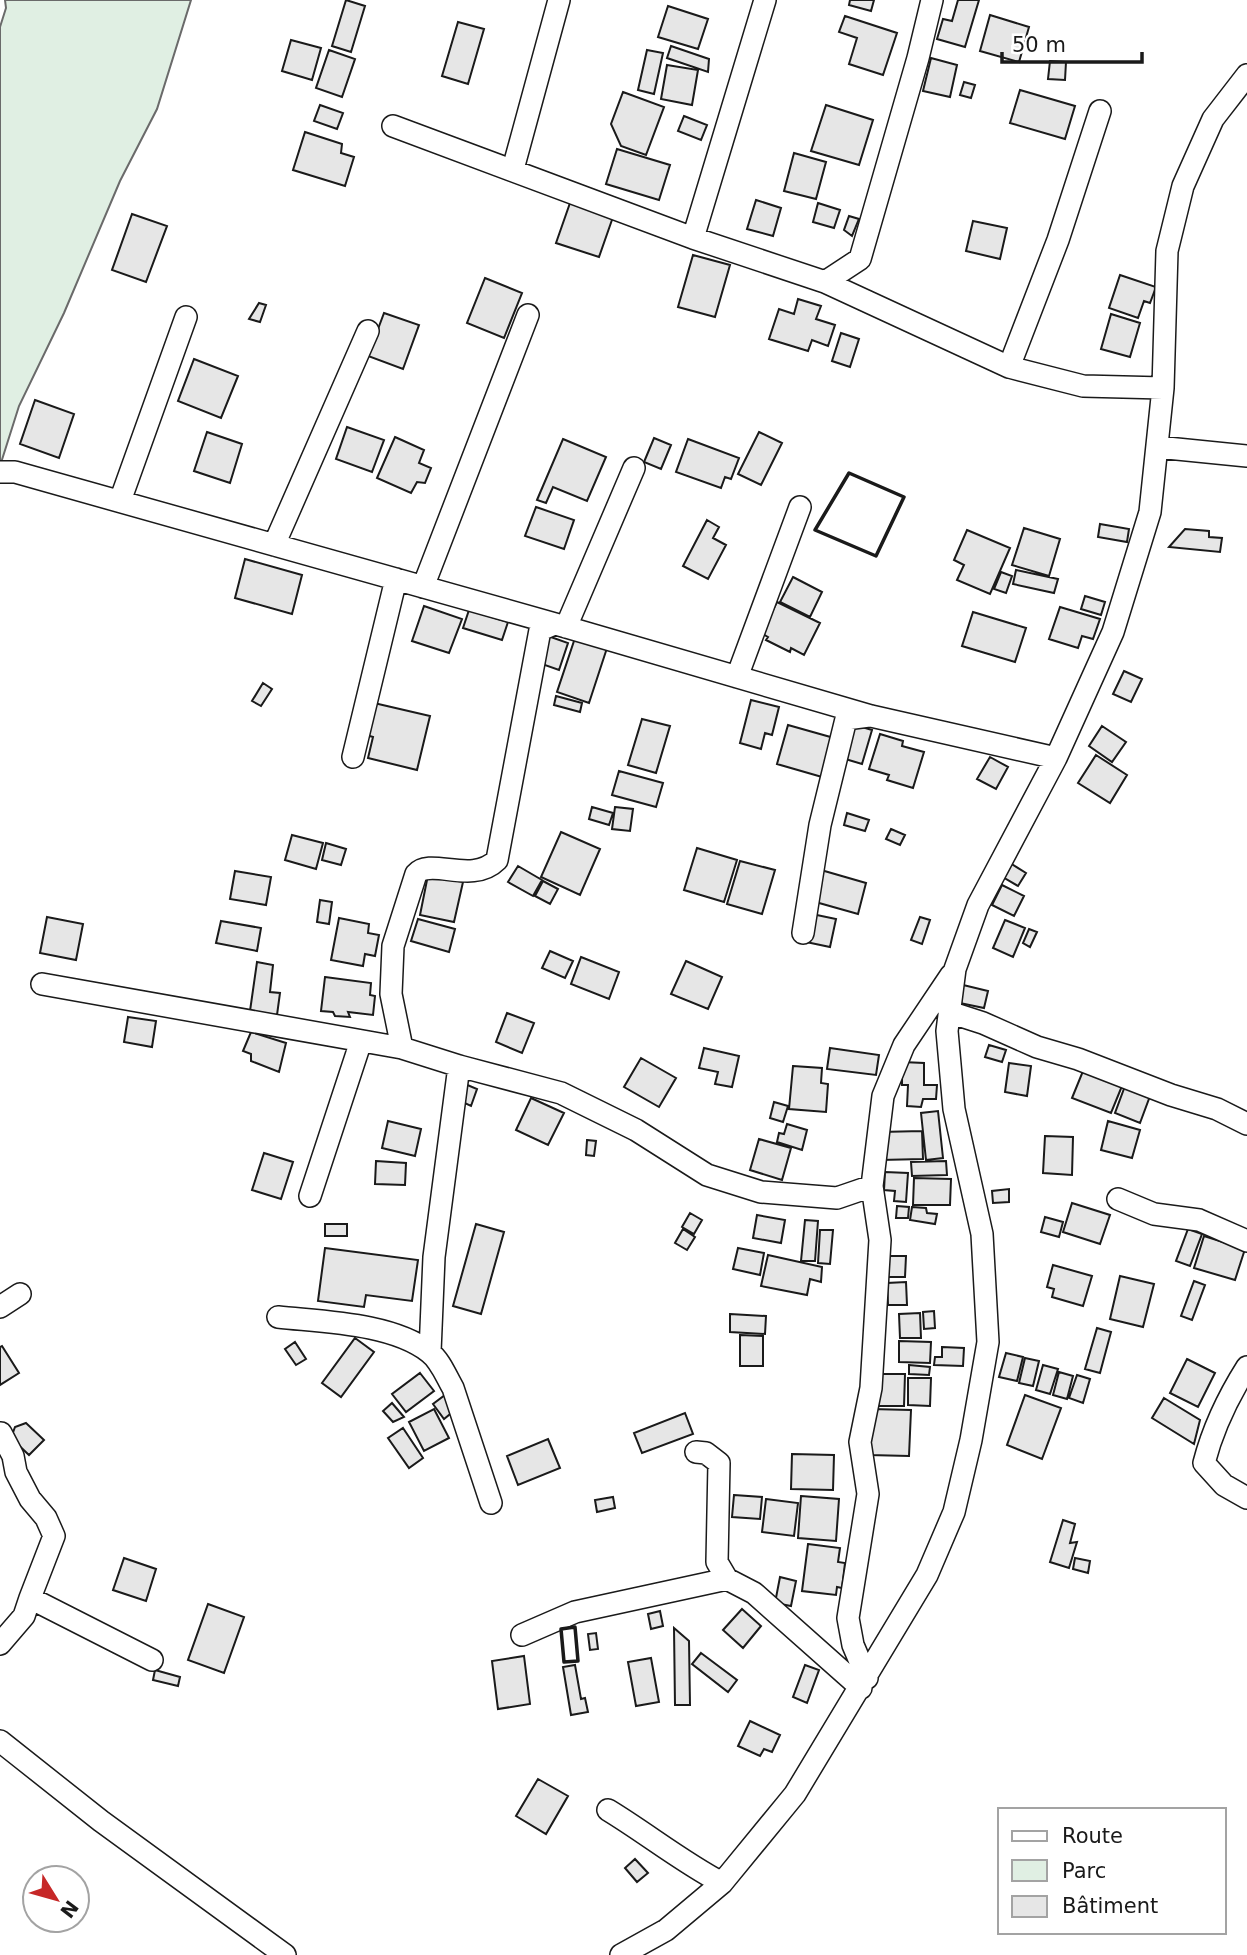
<svg xmlns="http://www.w3.org/2000/svg" width="1247" height="1955" font-family="'DejaVu Sans',sans-serif">
	<rect width="100%" height="100%" fill="#fff"/>
	<!-- green -->
	<path fill="#e0efe3" stroke="#6a6a6a" stroke-width="2" d="M5 0H191L157 109 120 181 64 313 19 406 0 466V27L6 8Z"/>
	<!-- building -->
	<path fill="#e6e6e6" stroke="#1a1a1a" stroke-width="2" d="M346 0 365 6 351 52 332 46Z
		M850 0H874L871 11 849 5Z
		M958 0H979L965 47 937 39 943 19 952 21Z
		M668 6 708 19 698 49 658 37Z
		M990 15 1029 27 1019 62 980 51Z
		M845 16 897 33 883 75 849 64 857 38 839 32Z
		M458 22 484 29 468 84 442 76Z
		M291 40 321 48 312 80 282 71Z
		M671 46 709 59 708 72 667 58Z
		M329 50 355 59 342 97 316 88Z
		M647 50 663 53 654 94 638 90Z
		M931 58 957 65 950 97 923 91Z
		M1050 61 1066 62 1065 80 1048 79Z
		M667 65 698 70 692 105 661 99Z
		M964 82 975 85 971 98 960 95Z
		M1020 90 1075 106 1065 139 1010 123Z
		M623 92 664 107 646 155 621 146 611 124Z
		M320 105 343 113 337 129 314 121Z
		M826 105 873 120 859 165 811 151Z
		M684 116 707 125 701 140 678 131Z
		M305 132 342 144 341 153 354 157 345 186 293 170Z
		M617 149 670 165 659 200 606 184Z
		M794 153 826 162 816 199 784 191Z
		M756 200 781 208 773 236 747 229Z
		M570 203 613 217 599 257 556 243Z
		M818 203 840 210 834 228 813 222Z
		M132 214 167 226 146 282 112 270Z
		M849 216 859 219 852 236 844 230Z
		M973 221 1007 228 1000 259 966 251Z
		M693 255 730 265 715 317 678 307Z
		M1120 275 1156 287 1150 303 1144 301 1138 318 1109 308Z
		M485 278 522 293 504 338 467 323Z
		M798 299 821 306 816 319 835 325 828 346 812 340 808 351 769 339 779 309 794 314Z
		M259 303 266 305 260 322 249 319Z
		M384 313 419 325 403 369 368 356Z
		M1111 314 1140 323 1130 357 1101 349Z
		M841 333 859 339 850 367 832 361Z
		M194 359 238 376 221 418 178 401Z
		M35 400 74 414 59 458 20 444Z
		M347 427 384 440 372 472 336 459Z
		M207 432 242 444 230 483 194 471Z
		M759 432 782 443 761 485 738 474Z
		M395 437 424 450 419 463 431 468 425 483 417 482 411 493 377 478Z
		M654 438 671 445 661 469 644 462Z
		M563 439 606 457 587 501 553 487 546 503 537 500Z
		M688 439 739 458 731 479 725 477 721 488 676 472Z
		M536 507 574 520 564 549 525 536Z
		M707 520 719 527 713 538 726 545 708 579 683 566Z
		M1100 524 1129 529 1127 542 1098 537Z
		M1024 528 1060 539 1049 576 1012 565Z
		M1185 529 1209 531V537L1222 538 1220 552 1169 547Z
		M967 530 1010 548 990 594 957 580 964 565 954 560Z
		M245 559 302 575 292 614 235 598Z
		M1016 570 1058 579 1054 593 1013 584Z
		M1001 572 1012 576 1006 593 994 589Z
		M793 577 822 592 810 617 780 602Z
		M1085 596 1105 602 1101 615 1081 609Z
		M777 602 820 623 804 655 791 648 790 652 766 640 768 637 761 633Z
		M424 606 462 619 449 653 412 641Z
		M1060 607 1100 619 1093 639 1082 636 1078 648 1049 639Z
		M469 610 508 622 502 640 463 628Z
		M973 612 1026 628 1015 662 962 646Z
		M548 636 568 643 559 670 539 663Z
		M575 638 607 648 589 703 557 692Z
		M1124 671 1142 679 1131 702 1113 694Z
		M263 683 272 689 261 706 252 701Z
		M556 696 582 703 580 712 554 705Z
		M751 700 779 707 772 735 765 733 761 749 740 743Z
		M374 703 430 716 417 770 368 758 373 737 366 735Z
		M642 719 670 726 656 773 628 765Z
		M852 724 872 730 862 764 842 758Z
		M788 725 834 738 822 777 777 764Z
		M1102 726 1126 742 1112 762 1089 746Z
		M880 734 903 741 902 746 924 752 913 788 887 780 889 775 869 769Z
		M1096 755 1127 775 1110 803 1078 783Z
		M990 757 1008 767 996 789 977 779Z
		M619 771 663 783 656 807 612 795Z
		M592 807 613 813 609 825 589 819Z
		M615 807 633 809 630 831 612 829Z
		M847 813 869 820 865 831 844 825Z
		M891 829 905 835 900 845 886 839Z
		M561 832 600 849 580 895 541 877Z
		M292 835 323 843 316 869 285 860Z
		M326 843 346 849 341 865 322 860Z
		M697 848 737 860 724 902 684 890Z
		M740 861 775 870 762 914 727 904Z
		M1010 863 1026 873 1018 886 1001 876Z
		M518 866 542 880 533 896 508 882Z
		M821 870 866 883 858 914 812 901Z
		M235 871 271 877 266 905 230 899Z
		M428 875 463 882 454 922 420 915Z
		M543 881 558 889 550 904 535 896Z
		M1002 885 1024 896 1014 916 992 905Z
		M320 900 332 902 329 924 317 922Z
		M812 914 836 919 830 947 806 942Z
		M47 917 83 924 76 960 40 953Z
		M920 917 930 920 922 944 911 940Z
		M339 918 369 924 368 933 379 935 375 956 365 954 363 966 331 960Z
		M418 919 455 929 449 952 411 941Z
		M1005 920 1025 928 1013 957 993 948Z
		M221 921 261 928 257 951 216 943Z
		M1029 929 1037 932 1030 947 1023 943Z
		M550 951 573 961 565 978 542 968Z
		M581 957 619 972 609 999 571 984Z
		M686 961 722 977 708 1009 671 994Z
		M257 962 273 965 270 992 280 993 277 1015 250 1011Z
		M325 977 371 983 370 995 375 996 373 1015 348 1012 350 1017 335 1016 333 1012 321 1011Z
		M959 984 988 991 984 1008 955 1002Z
		M507 1013 534 1023 522 1053 496 1042Z
		M128 1017 156 1021 152 1047 124 1042Z
		M251 1032 286 1043 279 1072 251 1061V1054L243 1051Z
		M989 1045 1006 1050 1002 1062 985 1057Z
		M704 1048 739 1056 732 1087 715 1084 718 1072 699 1068Z
		M830 1048 879 1055 876 1075 827 1069Z
		M641 1058 676 1078 659 1107 624 1087Z
		M902 1062 924 1063V1085H937L936 1099H923L921 1107 907 1106 908 1085H902Z
		M1009 1063 1031 1066 1027 1096 1005 1092Z
		M793 1066 822 1068 821 1083 828 1084 826 1112 789 1109Z
		M1083 1071 1122 1086 1111 1113 1072 1098Z
		M465 1084 477 1089 471 1106 458 1100Z
		M1125 1086 1150 1096 1140 1123 1115 1113Z
		M531 1098 564 1113 548 1145 516 1130Z
		M774 1102 788 1106 783 1122 770 1118Z
		M938 1111 943 1158 926 1160 921 1113Z
		M388 1121 421 1129 415 1156 382 1148Z
		M1108 1121 1140 1130 1132 1158 1101 1150Z
		M787 1124 807 1130 802 1150 777 1142 779 1133 784 1134Z
		M922 1131 923 1159 880 1160V1132Z
		M1045 1136 1073 1137 1072 1175 1043 1173Z
		M759 1139 791 1148 782 1180 750 1170Z
		M587 1140 596 1141 594 1156 586 1155Z
		M264 1153 293 1162 281 1199 252 1190Z
		M376 1161 406 1163 405 1185 375 1184Z
		M946 1161 947 1175 912 1176 911 1162Z
		M885 1172 908 1173 906 1202 894 1201 895 1191 884 1190Z
		M914 1178 951 1179 950 1205H913Z
		M1009 1189V1202L993 1203 992 1191Z
		M1072 1203 1110 1215 1100 1244 1063 1232Z
		M897 1206 909 1207 908 1218H896Z
		M912 1207 926 1208 927 1213 937 1214 935 1224 910 1220Z
		M690 1213 702 1220 694 1234 682 1227Z
		M757 1215 785 1220 781 1243 753 1238Z
		M1045 1217 1063 1222 1059 1237 1041 1232Z
		M805 1220 818 1221 815 1261H801Z
		M325 1224H347V1236H325Z
		M476 1224 504 1232 481 1314 453 1306Z
		M683 1229 695 1237 687 1250 675 1243Z
		M1188 1229 1202 1234 1190 1266 1176 1261Z
		M820 1230H833L830 1264 818 1263Z
		M1204 1236 1245 1249 1235 1280 1194 1268Z
		M325 1248 418 1260 412 1301 366 1295 364 1307 318 1301Z
		M738 1248 764 1253 760 1275 733 1269Z
		M768 1255 822 1267 821 1282 810 1279 807 1295 761 1286Z
		M888 1256H906L905 1277H887Z
		M1053 1265 1092 1276 1083 1306 1052 1297 1054 1289 1047 1287Z
		M1120 1276 1154 1284 1143 1327 1110 1319Z
		M1194 1281 1205 1285 1192 1320 1181 1316Z
		M906 1282 907 1305H888L887 1283Z
		M934 1311 935 1328 924 1329 923 1312Z
		M920 1313 921 1338H900L899 1314Z
		M730 1314 766 1316 765 1334 730 1332Z
		M1097 1328 1111 1332 1100 1373 1085 1369Z
		M740 1335 763 1336V1366H740Z
		M355 1338 374 1352 341 1397 322 1383Z
		M899 1341 931 1342 930 1363 899 1362Z
		M295 1342 306 1359 296 1365 285 1349Z
		M2 1346 19 1373 0 1385V1347Z
		M942 1347 964 1348 963 1366 934 1365 935 1357H942Z
		M1006 1353 1023 1357 1017 1381 999 1377Z
		M1025 1358 1039 1361 1033 1386 1019 1383Z
		M1187 1359 1215 1373 1198 1407 1170 1393Z
		M909 1365 930 1367 929 1375 909 1374Z
		M1043 1365 1058 1369 1050 1394 1036 1390Z
		M1059 1372 1073 1376 1067 1399 1053 1395Z
		M420 1373 434 1391 406 1412 392 1394Z
		M879 1374H905L904 1406H878Z
		M1077 1375 1090 1379 1083 1403 1069 1398Z
		M908 1378H931L930 1406 908 1405Z
		M445 1395 455 1410 444 1419 433 1404Z
		M1025 1395 1061 1408 1042 1459 1007 1445Z
		M1164 1398 1200 1420 1194 1444 1152 1418Z
		M392 1403 404 1417 393 1422 383 1411Z
		M434 1409 449 1438 424 1451 409 1422Z
		M871 1409 911 1410 909 1456 869 1455Z
		M685 1413 693 1434 642 1453 634 1433Z
		M26 1423 44 1440 29 1455 11 1438 15 1427Z
		M403 1428 423 1458 409 1468 388 1438Z
		M548 1439 560 1468 518 1485 507 1456Z
		M792 1454 834 1455 833 1490 791 1489Z
		M734 1495 762 1497 760 1519 732 1517Z
		M801 1496 839 1499 836 1541 798 1538Z
		M613 1497 615 1508 597 1512 595 1500Z
		M766 1499 798 1503 794 1536 762 1532Z
		M1063 1520 1075 1524 1070 1543 1077 1542 1069 1568 1050 1562Z
		M808 1544 840 1548 838 1562 845 1563 842 1588 837 1587 836 1595 802 1591Z
		M124 1558 156 1569 146 1601 113 1590Z
		M1075 1558 1090 1561 1088 1573 1073 1569Z
		M780 1577 796 1581 791 1606 775 1603Z
		M208 1604 244 1617 224 1673 188 1660Z
		M742 1609 761 1626 743 1648 723 1630Z
		M660 1611 663 1626 651 1629 648 1614Z
		M674 1628 689 1641 690 1705H675Z
		M596 1633 598 1649 590 1650 588 1634Z
		M701 1653 737 1680 728 1692 692 1664Z
		M524 1656 530 1704 498 1709 492 1661Z
		M651 1658 659 1702 636 1706 628 1662Z
		M575 1665 581 1699 585 1698 588 1712 571 1715 563 1667Z
		M805 1665 819 1670 807 1703 793 1697Z
		M155 1670 180 1677 178 1686 153 1680Z
		M750 1721 780 1735 772 1752 764 1749 760 1756 738 1746Z
		M538 1779 568 1796 546 1834 516 1816Z
		M635 1859 648 1873 637 1882 625 1868Z"/>
	<g fill="none" stroke-linecap="round" stroke-linejoin="round">
		<!-- minor casing -->
		<g stroke="#1a1a1a" stroke-width="24">
			<path id="minor" d="M393 126 693 238 825 282 1009 367 1083 386 1163 388
				M513 169 559 0
				M693 238 765 0
				M825 282 860 259 918 58 932 0
				M1009 367 1058 240 1100 111
				M1157 447 1247 456
				M0 472H15L566 627 871 716 1056 758
				M120 501 186 317
				M274 545 368 331
				M423 587 528 315
				M566 627 634 468
				M737 677 800 507
				M353 757 396 579
				M803 933 820 825 846 719 869 716
				M42 984 402 1048 459 1066 561 1093 636 1130 707 1175 761 1192 837 1198 872 1186
				M949 1012 983 1023 1037 1047 1078 1059 1171 1095 1217 1109 1247 1124
				M402 1048 391 994 393 946 416 874C430 857 472 885 497 860L540 630 554 624
				M310 1196 361 1041
				M1118 1199 1154 1214 1199 1220 1247 1241
				M0 1307 20 1294
				M278 1317C323 1322 392 1323 429 1352 440 1360 446 1376 453 1388L491 1503
				M430 1352 434 1257 459 1066
				M1247 1367C1228 1397 1213 1428 1204 1463L1224 1485 1247 1498
				M1 1433 13 1456 16 1472 30 1499 46 1518 54 1536 30 1598
				M696 1452 706 1453 719 1463 717 1562 727 1579 754 1593 861 1688
				M522 1635 575 1612 727 1579
				M0 1644 24 1616 30 1598 152 1660
				M867 1678 853 1645 848 1618 868 1494 860 1442 871 1388 880 1240 872 1186 883 1096 904 1045 951 975
				M0 1741 101 1821 285 1955
				M608 1810C646 1833 682 1862 722 1883
				M621 1955 666 1930 722 1883 795 1794 927 1575 954 1512 971 1440 988 1342 982 1234 954 1109 947 1031 955 969 978 905 1056 758 1113 632 1150 512 1163 388 1167 251 1183 186 1213 119 1247 75"/>
		</g>
		<!-- minor -->
		<use href="#minor" stroke="#fff" stroke-width="21"/>
		<!-- wall -->
		<path stroke="#1a1a1a" stroke-width="3.5" d="M849 473 904 497 876 556 815 530Z
			M575 1627 578 1661 564 1662 561 1629Z"/>
	</g>
	<!-- legend -->
	<rect x="998" y="1808" width="228" height="126" fill="#ffffff" stroke="#a3a3a3" stroke-width="2"/>
	<rect x="1012" y="1831" width="35" height="10" fill="#ffffff" stroke="#a3a3a3" stroke-width="2"/>
	<text x="1062" y="1843" font-size="21" fill="#1a1a1a">Route</text>
	<rect x="1012" y="1860" width="35" height="21" fill="#e0efe3" stroke="#a3a3a3" stroke-width="2"/>
	<text x="1062" y="1878" font-size="21" fill="#1a1a1a">Parc</text>
	<rect x="1012" y="1896" width="35" height="21" fill="#e6e6e6" stroke="#a3a3a3" stroke-width="2"/>
	<text x="1062" y="1913" font-size="21" fill="#1a1a1a">Bâtiment</text>
	<!-- north arrow -->
	<g transform="translate(56 1899) rotate(127)"><circle r="33" fill="#ffffff" stroke="#a3a3a3" stroke-width="2"/>
	<path d="M0-5L12 26L0 18L-12 26Z" fill="#c62828"/>
	<text y="-10" font-size="19" font-weight="bold" text-anchor="middle" fill="#1a1a1a">N</text>
	</g>
	<!-- scale -->
	<path d="M1002 52v10h140v-10" fill="none" stroke="#1a1a1a" stroke-width="3.5"/>
	<text x="1012" y="52" font-size="21" fill="#1a1a1a" stroke="#ffffff" stroke-width="5" paint-order="stroke">50 m</text>
</svg>
